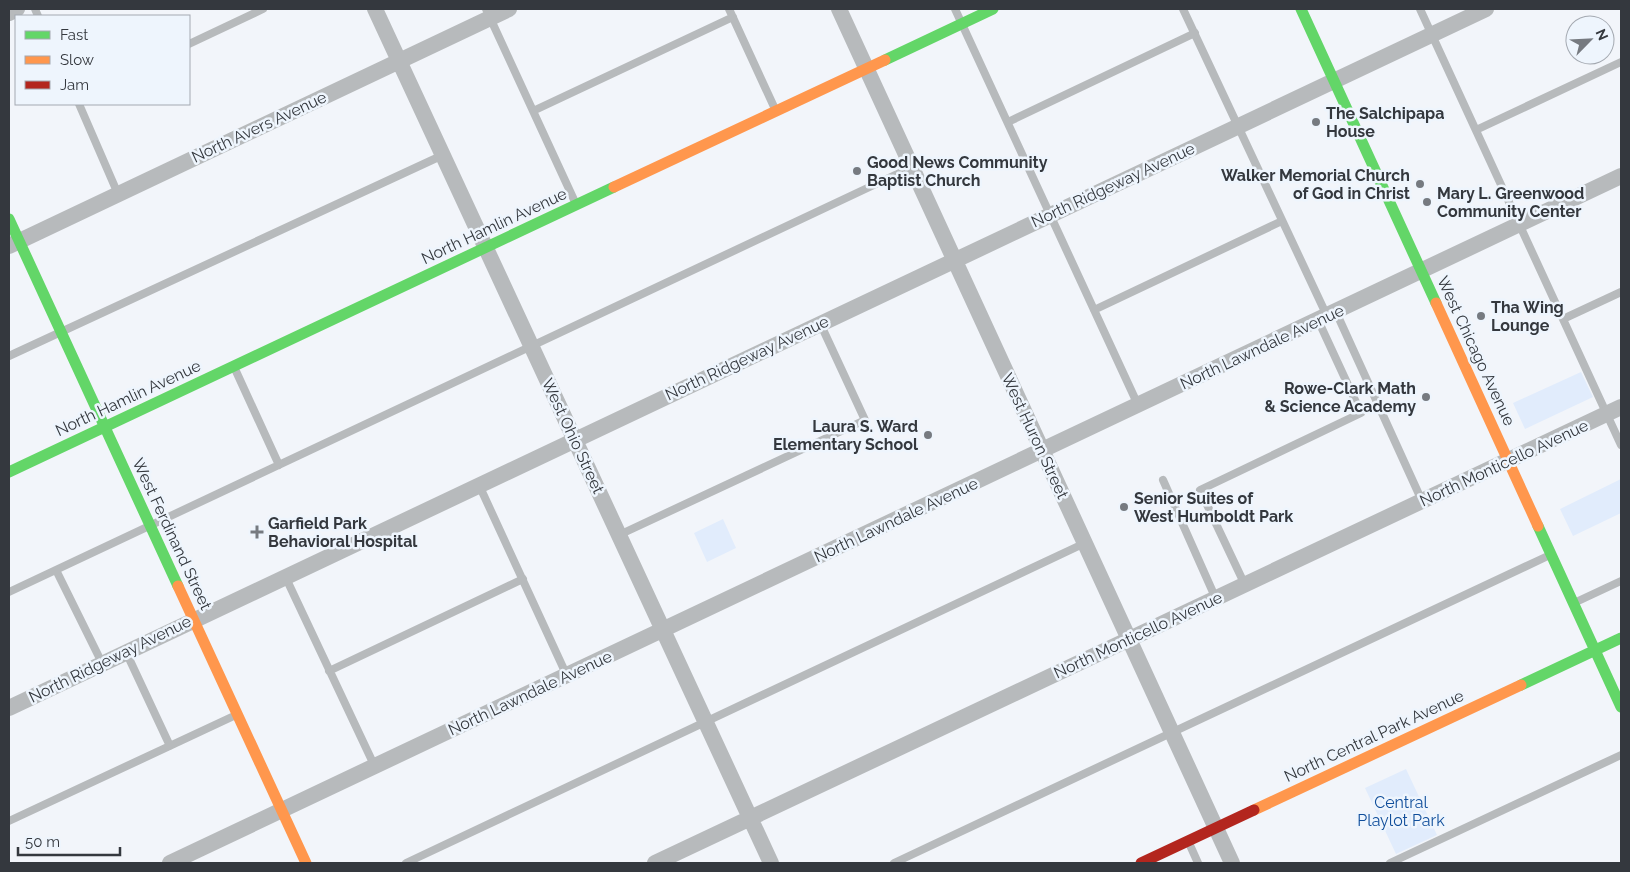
<svg xmlns="http://www.w3.org/2000/svg" width="1630" height="872" font-family="Raleway,sans-serif">
	<rect width="100%" height="100%" fill="#f2f5fa"/>
	<!-- green -->
	<path fill="#e1ecfc" d="M1581 372 1593 397 1525 429 1513 403Z
		M1621 479V513L1573 536 1560 509Z
		M723 519 736 548 707 562 694 533Z
		M1406 769 1437 835 1396 854 1365 788Z"/>
	<g fill="none" stroke-linecap="round" stroke-linejoin="round">
		<!-- lane -->
		<path stroke="#b7babc" stroke-width="8" d="M35 9 38 16
			M486 9 575 202
			M729 9 775 109
			M955 9 1138 405
			M1183 9 1327 316
			M1420 9 1621 445
			M189 44 263 9
			M79 104 118 194
			M533 111 733 17
			M1008 122 1195 33
			M1476 130 1621 62
			M1094 310 1282 221
			M1336 312 1422 501
			M1563 319 1621 292
			M9 356 443 155
			M235 369 279 465
			M1163 480 1216 599
			M479 485 567 676
			M619 535 865 420 820 323
			M56 570 102 663
			M285 576 375 767
			M1245 585 1200 490 1361 413 1318 320
			M9 592 912 167
			M1576 602 1621 581
			M126 652 170 746
			M329 671 523 579
			M9 821 236 715
			M1189 843 1198 863
			M406 863 1085 543
			M894 863 1550 555
			M1390 863 1621 755"/>
		<!-- street -->
		<path stroke="#b7babc" stroke-width="16" d="M375 9 771 863
			M839 9 1232 863
			M9 13 17 9
			M9 246 509 9
			M9 708 1486 9
			M170 863 1621 176
			M655 863 1621 407"/>
		<!-- fast -->
		<path stroke="#63d668" stroke-width="11" d="M1301 9 1436 303
			M885 60 993 9
			M9 219 178 586
			M9 472 614 187
			M1538 526 1621 707
			M1521 685 1621 638"/>
		<!-- slow -->
		<path stroke="#ff974d" stroke-width="11" d="M614 187 885 60
			M1436 303 1538 526
			M178 586 306 863
			M1254 810 1521 685"/>
		<!-- jam -->
		<path stroke="#b3261e" stroke-width="11" d="M1141 863 1254 810"/>
	</g>
	<!-- markers -->
	<g fill="#767a80" stroke="#eef5fd" stroke-width="2">
		<circle cx="1316" cy="122" r="5"/>
		<circle cx="857" cy="171" r="5"/>
		<circle cx="1420" cy="184" r="5"/>
		<circle cx="1427" cy="202" r="5"/>
		<circle cx="1481" cy="316" r="5"/>
		<circle cx="1426" cy="397" r="5"/>
		<circle cx="928" cy="435" r="5"/>
		<circle cx="1124" cy="507" r="5"/>
		<path d="M254.5 524.5h5v5h5v5h-5v5h-5v-5h-5v-5h5z"/>
	</g>
	<g text-anchor="middle" dominant-baseline="central" stroke-width="5" stroke-linejoin="round" paint-order="stroke">
		<!-- poi labels -->
		<g font-size="16" font-weight="bold" fill="#34383e" stroke="#eef5fd" text-anchor="start">
			<text x="1326" y="113">The Salchipapa<tspan x="1326" dy="18">House</tspan></text>
			<text x="867" y="162">Good News Community<tspan x="867" dy="18">Baptist Church</tspan></text>
			<text x="1410" y="175" text-anchor="end">Walker Memorial Church<tspan x="1410" dy="18">of God in Christ</tspan></text>
			<text x="1437" y="193">Mary L. Greenwood<tspan x="1437" dy="18">Community Center</tspan></text>
			<text x="1491" y="307">Tha Wing<tspan x="1491" dy="18">Lounge</tspan></text>
			<text x="1416" y="388" text-anchor="end">Rowe-Clark Math<tspan x="1416" dy="18">&amp; Science Academy</tspan></text>
			<text x="918" y="426" text-anchor="end">Laura S. Ward<tspan x="918" dy="18">Elementary School</tspan></text>
			<text x="1134" y="498">Senior Suites of<tspan x="1134" dy="18">West Humboldt Park</tspan></text>
			<text x="268" y="523">Garfield Park<tspan x="268" dy="18">Behavioral Hospital</tspan></text>
		</g>
		<!-- street labels -->
		<g font-size="16" fill="#34383e" stroke="#eef5fd">
			<text transform="translate(259 127) rotate(-25)">North Avers Avenue</text>
			<text transform="translate(1113 185) rotate(-25)">North Ridgeway Avenue</text>
			<text transform="translate(494 226) rotate(-25)">North Hamlin Avenue</text>
			<text transform="translate(1262 347) rotate(-25)">North Lawndale Avenue</text>
			<text transform="translate(1476 351) rotate(65)">West Chicago Avenue</text>
			<text transform="translate(747 358) rotate(-25)">North Ridgeway Avenue</text>
			<text transform="translate(128 398) rotate(-25)">North Hamlin Avenue</text>
			<text transform="translate(573 436) rotate(65)">West Ohio Street</text>
			<text transform="translate(1035 436) rotate(65)">West Huron Street</text>
			<text transform="translate(1504 463) rotate(-25)">North Monticello Avenue</text>
			<text transform="translate(896 520) rotate(-25)">North Lawndale Avenue</text>
			<text transform="translate(172 534) rotate(65)">West Ferdinand Street</text>
			<text transform="translate(1138 635) rotate(-25)">North Monticello Avenue</text>
			<text transform="translate(110 659) rotate(-26)">North Ridgeway Avenue</text>
			<text transform="translate(530 693) rotate(-25)">North Lawndale Avenue</text>
			<text transform="translate(1374 736) rotate(-25)">North Central Park Avenue</text>
		</g>
		<!-- park labels -->
		<g font-size="16" fill="#104e9b" stroke="#eef5fd">
			<text x="1401" y="802">Central<tspan x="1401" dy="18">Playlot Park</tspan></text>
		</g>
	</g>
	<!-- border -->
	<rect width="1630" height="872" fill="none" stroke="#34383e" stroke-width="20"/>
	<!-- legend -->
	<rect x="15" y="15" width="175" height="90" fill="#eef5fd" stroke="#a4a9b1"/>
	<rect x="25" y="31" width="25" height="8" fill="#63d668" stroke="#a4a9b1"/>
	<text x="60" y="40" font-size="15" fill="#34383e">Fast</text>
	<rect x="25" y="56" width="25" height="8" fill="#ff974d" stroke="#a4a9b1"/>
	<text x="60" y="65" font-size="15" fill="#34383e">Slow</text>
	<rect x="25" y="81" width="25" height="8" fill="#b3261e" stroke="#a4a9b1"/>
	<text x="60" y="90" font-size="15" fill="#34383e">Jam</text>
	<!-- north arrow -->
	<g transform="translate(1590 40) rotate(66)"><circle r="24" fill="#eef5fd" stroke="#a4a9b1"/>
	<path d="M0-4L9 19L0 12L-9 19Z" fill="#767a80"/>
	<text y="-8" font-size="14" font-weight="bold" text-anchor="middle" fill="#34383e">N</text>
	</g>
	<!-- scale -->
	<path d="M18 847v8h102v-8" fill="none" stroke="#34383e" stroke-width="2.5"/>
	<text x="25" y="847" font-size="15" fill="#34383e" stroke="#eef5fd" stroke-width="4" paint-order="stroke">50 m</text>
</svg>
